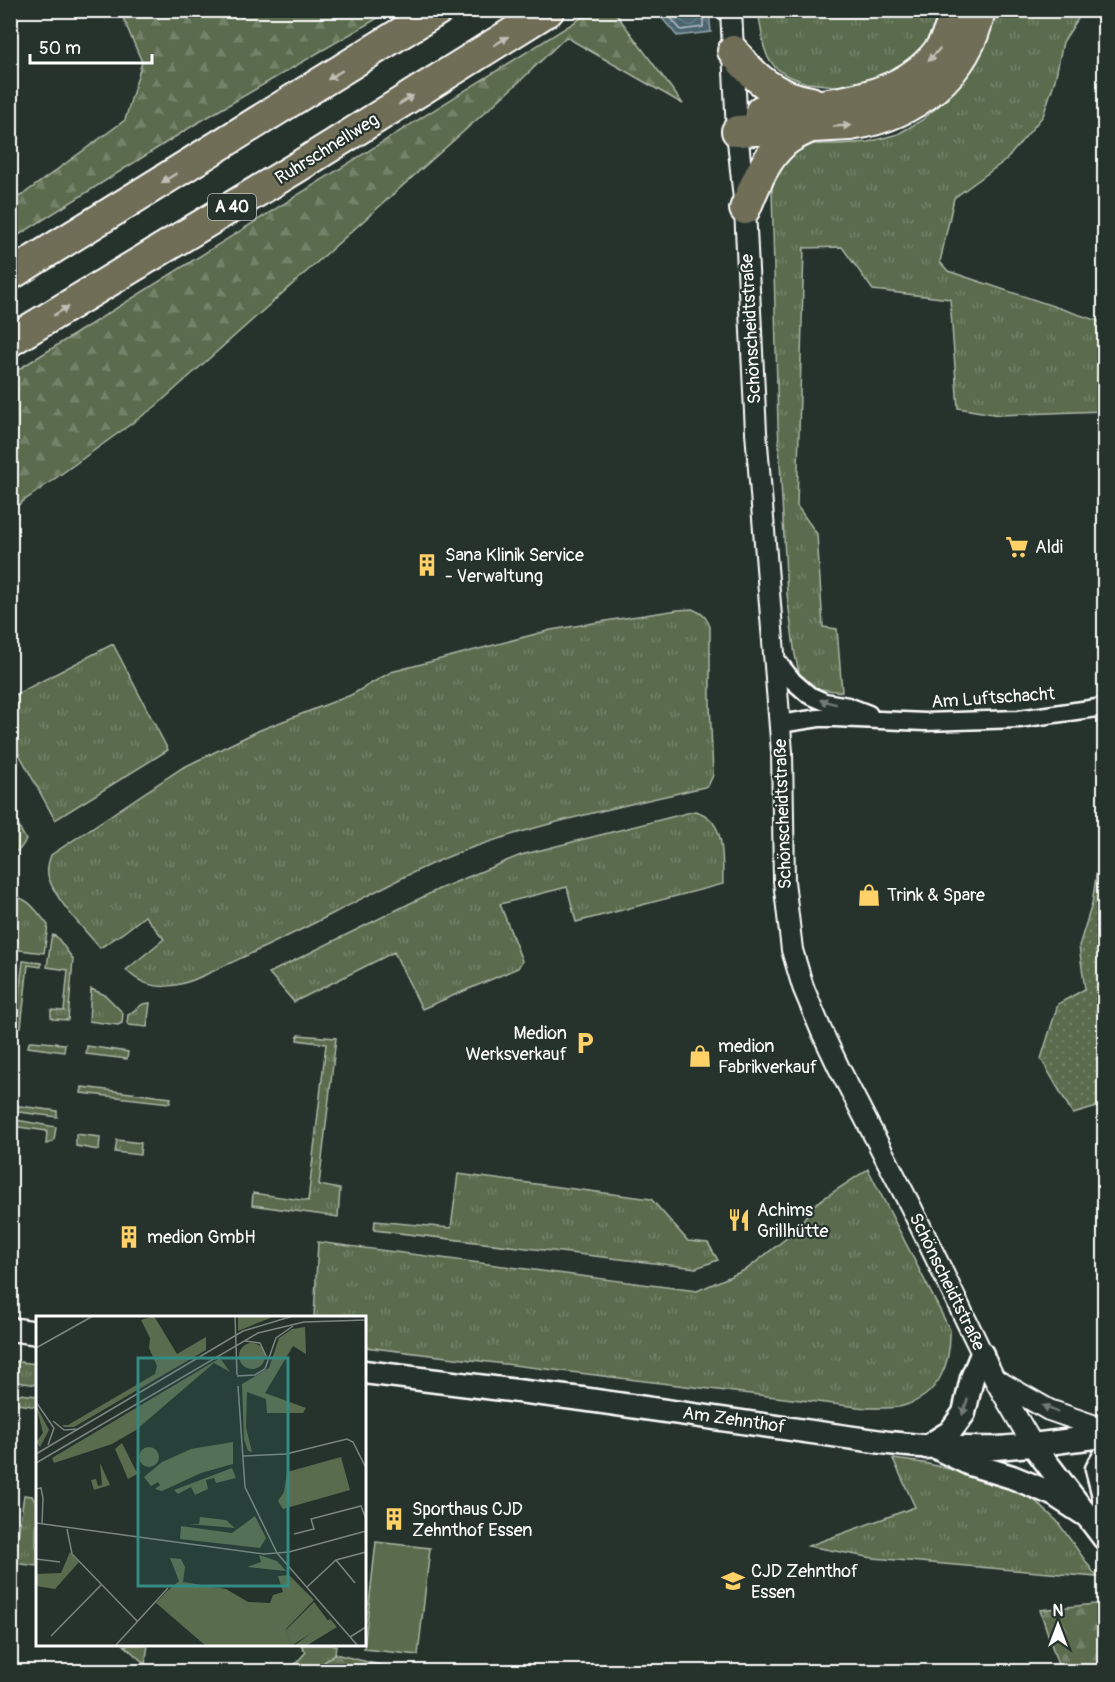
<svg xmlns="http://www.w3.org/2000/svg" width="1115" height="1682" font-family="Pangolin,sans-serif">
	<defs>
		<pattern id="grass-tufts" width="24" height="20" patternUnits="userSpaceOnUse" patternTransform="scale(1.5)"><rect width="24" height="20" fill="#5a6c4e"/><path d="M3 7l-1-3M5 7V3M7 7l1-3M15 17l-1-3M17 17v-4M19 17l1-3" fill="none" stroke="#738269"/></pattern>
		<pattern id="forest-firs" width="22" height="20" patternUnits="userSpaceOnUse" patternTransform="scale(1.5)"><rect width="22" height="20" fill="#5a6c4e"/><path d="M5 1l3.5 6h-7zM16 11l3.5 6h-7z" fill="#738269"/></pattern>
		<pattern id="park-dots" width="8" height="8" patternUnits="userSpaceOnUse" patternTransform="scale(1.5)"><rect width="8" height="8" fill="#5a6c4e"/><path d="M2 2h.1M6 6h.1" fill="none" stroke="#738269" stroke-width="1.8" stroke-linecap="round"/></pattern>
		<pattern id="water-waves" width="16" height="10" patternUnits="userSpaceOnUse" patternTransform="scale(1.5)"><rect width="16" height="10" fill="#4b6570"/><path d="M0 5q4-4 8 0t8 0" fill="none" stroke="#667c85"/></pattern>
	</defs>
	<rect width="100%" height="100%" fill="#26332d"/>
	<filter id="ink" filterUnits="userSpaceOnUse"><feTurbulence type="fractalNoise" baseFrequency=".0167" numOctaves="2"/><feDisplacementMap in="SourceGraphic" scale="12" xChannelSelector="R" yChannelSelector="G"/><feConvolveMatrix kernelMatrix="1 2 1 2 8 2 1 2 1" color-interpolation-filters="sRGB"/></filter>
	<g filter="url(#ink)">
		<!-- grass -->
		<path fill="url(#grass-tufts)" stroke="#acb6a6" stroke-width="1.5" d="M758 11H945L937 33 905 68 858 84 836 86 806 83 786 75 775 67 768 58 764 47Z
			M995 11H1083L1063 42 1055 80 1043 116 1006 160 954 198 940 262 948 271 1104 323V411L999 415 958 408 950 299 873 290 842 247 804 248 797 506 817 534 823 627 837 629 842 692 813 688 800 677 795 655 787 594 778 425 772 190 774 176 788 156 796 152 814 144H840L868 142 898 134 922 120 947 99 969 74 985 46Z
			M692 609C702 613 707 617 710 627V703L713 775 708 786C629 805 548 821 471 848 423 865 377 891 332 914 290 936 247 955 205 975 177 988 150 994 126 970L164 939 145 916 123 933 100 948C84 929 57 902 49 879 46 871 48 863 51 855L182 768 260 730 351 695 391 672 551 630 618 619 678 610Z
			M113 644 168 750 55 820 11 739V697Z
			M695 811C727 819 722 858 723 884L576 922 567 887 500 904 522 961 518 968 422 1009 394 952 294 1002 269 973 439 889 521 855Z
			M16 821 26 840 20 849 11 854V824Z
			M11 896C30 898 36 911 48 925L44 953 11 949Z
			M53 935 57 937 73 959 68 1020 53 1019 51 1017V1010L64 1011 68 970 47 967 51 939Z
			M23 961 41 963V967L28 965 21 1027 15 1026Z
			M91 989 105 995 123 1013 122 1023 118 1025 89 1021Z
			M150 1003 147 1027 129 1025 127 1023 128 1015 143 1004Z
			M298 1035 336 1038 319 1185 340 1189 338 1217 252 1205 253 1193 308 1201 326 1044 297 1040Z
			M31 1041 65 1044 64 1052 28 1047 29 1043Z
			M87 1046 128 1052 127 1059 86 1054Z
			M11 1079H15L12 1105 57 1111V1117L11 1111Z
			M82 1087 171 1098 170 1103 81 1093Z
			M11 1119 56 1127 54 1140 50 1143 46 1144 47 1131 11 1126V1127Z
			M76 1134 100 1137 99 1150 76 1146Z
			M117 1140 141 1143 140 1155 115 1152Z
			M868 1169 950 1330C951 1364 939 1396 903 1406 892 1409 877 1408 866 1408L365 1347 364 1318 314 1317 318 1242 697 1291 747 1269 793 1233 815 1204Z
			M458 1174 651 1199 688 1241 708 1243 718 1260 696 1268 374 1230 375 1221 451 1228Z
			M11 1361 37 1364V1385L11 1381Z
			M10 1393 37 1396V1407L11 1403Z
			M893 1459 924 1463 991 1479 1033 1499 1057 1521 1097 1577 873 1558 808 1546 915 1507Z
			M24 1495 32 1496 37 1505 36 1546 37 1549V1566L14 1563Z
			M124 1645H148L145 1664Z
			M301 1645H336L335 1654 313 1671H289L306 1652Z"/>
		<!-- forest -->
		<path fill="url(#forest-firs)" stroke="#acb6a6" stroke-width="1.5" d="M594 10 614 11 683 104 566 37 519 82 156 406 11 510V374Z
			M120 11H390L194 125 11 240V201L22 195 125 120 142 62Z
			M1104 1603V1671H1060L1040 1610Z
			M335 1654 404 1671H313Z"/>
		<!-- park -->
		<path fill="url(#park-dots)" stroke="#acb6a6" stroke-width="1.5" d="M1104 841V1105L1073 1114 1041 1059 1058 1004 1085 989 1079 946 1092 904 1101 842Z"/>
		<!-- pitch -->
		<path fill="#5a6c4e" stroke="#acb6a6" stroke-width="1.5" d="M376 1542 430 1548 418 1655 364 1649Z"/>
		<!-- water -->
		<path fill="url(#water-waves)" stroke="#93a3a9" stroke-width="1.5" d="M656 11H709L711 32 677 36Z"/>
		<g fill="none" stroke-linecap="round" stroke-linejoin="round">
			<!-- shore -->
			<path stroke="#b7c1c6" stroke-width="1.5" d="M664 10 681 30 703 27V10"/>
			<!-- minor casing -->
			<g stroke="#fff" stroke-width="21">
				<path id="minor" d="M774 657 793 681 809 695 825 702 848 706 869 714
					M780 724 819 718H835L925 722 1019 719 1104 707"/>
			</g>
			<!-- tertiary casing -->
			<g stroke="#fff" stroke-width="24">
				<path id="tertiary" d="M731 10 737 131 745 209 756 432 782 752 784 881 792 950 803 987 821 1030 839 1068 911 1207 995 1380 1033 1445
					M998 1381 1049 1410 1104 1429"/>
			</g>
			<!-- secondary casing -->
			<g stroke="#fff" stroke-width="27">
				<path id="secondary" d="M10 1329 38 1333
					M364 1372 582 1399 889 1443C924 1447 959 1449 995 1448 1031 1446 1068 1440 1104 1436
					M1033 1445 1104 1538
					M926 1447 950 1432 964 1413 972 1378 982 1354
					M941 1450 970 1464 1012 1477 1053 1494 1087 1516
					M1097 1529 1104 1510V1496L1097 1469 1104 1457"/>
			</g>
			<!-- motorway casing -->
			<g stroke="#fff" stroke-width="34">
				<path id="motorway" d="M733 51C755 79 775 96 811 102
					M761 111C821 105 901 104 940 49 948 37 952 24 956 10
					M737 131 851 125C914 115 967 75 980 10
					M745 209C755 185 764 160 783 143 790 136 800 132 808 128
					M10 275 438 10
					M10 341 296 168 549 10"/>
			</g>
			<!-- minor -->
			<use href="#minor" stroke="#26332d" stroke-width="16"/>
			<!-- tertiary -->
			<use href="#tertiary" stroke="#26332d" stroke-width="20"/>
			<!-- secondary -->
			<use href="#secondary" stroke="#26332d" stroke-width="22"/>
			<!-- motorway -->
			<use href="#motorway" stroke="#716e59" stroke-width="30"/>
		</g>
		<!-- one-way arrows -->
		<defs><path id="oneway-solid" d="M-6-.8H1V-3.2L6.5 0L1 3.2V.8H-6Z" transform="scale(1.5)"/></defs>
		<g fill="#bfbeb4">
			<use href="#oneway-solid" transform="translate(501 41) rotate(-32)"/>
			<use href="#oneway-solid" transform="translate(934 55) rotate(132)"/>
			<use href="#oneway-solid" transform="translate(335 75) rotate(148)"/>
			<use href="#oneway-solid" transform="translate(406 100) rotate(-32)"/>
			<use href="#oneway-solid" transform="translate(842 126) rotate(-3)"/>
			<use href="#oneway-solid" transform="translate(169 178) rotate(148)"/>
			<use href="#oneway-solid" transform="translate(61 311) rotate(-31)"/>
		</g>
		<g fill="#727a76">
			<use href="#oneway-solid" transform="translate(828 702) rotate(-165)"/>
			<use href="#oneway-solid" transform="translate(965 1407) rotate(109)"/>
			<use href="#oneway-solid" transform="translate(1050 1409) rotate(-156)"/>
		</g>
	</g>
	<!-- icons -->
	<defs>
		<g id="supermarket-bare" transform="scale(1.8)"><path d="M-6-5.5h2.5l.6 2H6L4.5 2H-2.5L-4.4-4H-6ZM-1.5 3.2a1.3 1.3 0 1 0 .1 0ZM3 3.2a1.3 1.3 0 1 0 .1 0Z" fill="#ffd166" stroke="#26332d" stroke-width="2.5" paint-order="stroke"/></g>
		<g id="building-bare" transform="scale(1.8)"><path d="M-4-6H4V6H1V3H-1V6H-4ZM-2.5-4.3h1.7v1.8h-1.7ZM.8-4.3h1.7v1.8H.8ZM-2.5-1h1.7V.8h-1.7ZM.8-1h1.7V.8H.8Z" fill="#ffd166" stroke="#26332d" stroke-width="2.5" paint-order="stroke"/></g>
		<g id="shop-bare" transform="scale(1.8)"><path d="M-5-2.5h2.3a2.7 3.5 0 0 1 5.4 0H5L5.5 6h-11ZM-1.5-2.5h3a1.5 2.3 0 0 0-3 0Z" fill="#ffd166" stroke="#26332d" stroke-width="2.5" paint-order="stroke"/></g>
		<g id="parking-bare" transform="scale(1.8)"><path d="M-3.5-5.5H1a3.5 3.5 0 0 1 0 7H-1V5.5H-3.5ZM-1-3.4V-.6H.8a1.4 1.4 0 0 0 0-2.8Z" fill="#ffd166" stroke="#26332d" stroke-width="2.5" paint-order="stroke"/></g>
		<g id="restaurant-bare" transform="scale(1.8)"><path d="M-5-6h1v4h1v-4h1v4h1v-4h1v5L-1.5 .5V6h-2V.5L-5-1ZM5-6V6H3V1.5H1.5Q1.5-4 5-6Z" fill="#ffd166" stroke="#26332d" stroke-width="2.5" paint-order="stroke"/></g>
		<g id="school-bare" transform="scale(1.8)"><path d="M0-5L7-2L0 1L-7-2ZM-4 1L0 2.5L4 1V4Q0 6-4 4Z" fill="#ffd166" stroke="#26332d" stroke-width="2.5" paint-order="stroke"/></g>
	</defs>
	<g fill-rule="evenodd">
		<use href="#supermarket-bare" x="1017" y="547"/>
		<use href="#building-bare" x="427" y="565"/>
		<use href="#shop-bare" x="869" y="895"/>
		<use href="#parking-bare" x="585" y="1043"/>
		<use href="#shop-bare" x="700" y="1056"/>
		<use href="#restaurant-bare" x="739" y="1220"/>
		<use href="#building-bare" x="129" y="1237"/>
		<use href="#building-bare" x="394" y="1519"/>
		<use href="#school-bare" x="733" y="1581"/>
	</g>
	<g text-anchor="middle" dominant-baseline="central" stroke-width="4.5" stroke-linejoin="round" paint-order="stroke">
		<!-- shield labels -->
		<rect fill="#26332d" stroke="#bec2c0" stroke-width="1.5" x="208" y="194" width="48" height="26" rx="4.5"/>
		<g font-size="16" font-weight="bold" fill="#fff">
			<text x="232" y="207">A 40</text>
		</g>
		<!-- street labels -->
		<g font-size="18" fill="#fff" stroke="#26332d">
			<text transform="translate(327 149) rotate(-32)">Ruhrschnellweg</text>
			<text transform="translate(751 329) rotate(-93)">Schönscheidtstraße</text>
			<text transform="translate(993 698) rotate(-4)">Am Luftschacht</text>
			<text transform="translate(783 814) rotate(-92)">Schönscheidtstraße</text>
			<text transform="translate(947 1282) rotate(64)">Schönscheidtstraße</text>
			<text transform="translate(734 1420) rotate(8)">Am Zehnthof</text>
		</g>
		<!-- poi labels -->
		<g font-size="18" fill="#fff" stroke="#26332d" text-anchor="start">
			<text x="1035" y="547">Aldi</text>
			<text x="445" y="555">Sana Klinik Service<tspan x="445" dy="21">- Verwaltung</tspan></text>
			<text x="887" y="895">Trink &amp; Spare</text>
			<text x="567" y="1033" text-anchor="end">Medion<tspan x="567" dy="21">Werksverkauf</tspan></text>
			<text x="718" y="1046">medion<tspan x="718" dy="21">Fabrikverkauf</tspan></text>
			<text x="757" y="1210">Achims<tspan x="757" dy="21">Grillhütte</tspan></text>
			<text x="147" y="1237">medion GmbH</text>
			<text x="412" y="1509">Sporthaus CJD<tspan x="412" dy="21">Zehnthof Essen</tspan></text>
			<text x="751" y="1571">CJD Zehnthof<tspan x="751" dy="21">Essen</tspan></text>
		</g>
	</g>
	<!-- overview -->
	<g transform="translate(36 1316)">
		<rect width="330" height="330" fill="#26332d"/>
		<path d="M202 0H239L202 15ZM269 11 270 38 257 30 229 77 270 92 267 97H231L230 83 211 76 210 111 216 136 212 135 208 123 206 68 233 52 243 22 256 13ZM203 40a13 13 0 1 1 26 0a13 13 0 1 1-26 0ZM0 89 13 114 4 131 0 126 7 117ZM197 126V148L165 157 126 175 119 173 124 169 122 166 115 170 108 161 126 146 155 133ZM86 127 100 155 105 156 92 163 79 133ZM103 141a10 10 0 1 1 20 0a10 10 0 1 1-20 0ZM64 147 74 169 58 174 55 164 60 163 62 170 66 169ZM196 152 200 162 180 167 178 162 170 164 172 173 159 179 155 171 142 178 138 174ZM219 200 230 222 224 232 144 223 145 210 196 217ZM164 201 190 204 199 212 152 208H163ZM223 239 241 245 250 255 211 251 225 246ZM134 242 145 243 149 251 147 266 137 274 134 273 143 265Z" fill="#5a6c4e"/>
		<path d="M118 0 141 38 170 21V34L38 111H28L26 109H32L119 58 121 50 113 32 114 22 105 4ZM184 42 194 56 178 47 100 114 76 128 18 147 16 142ZM34 236 43 246 19 273 0 270V258L25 257ZM253 259 278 284 250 313 255 330H170L120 287 132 274 147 266 190 273 212 286 234 287 237 279 247 276 242 260ZM294 303 301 311 270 330H258Z" fill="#5a6c4e"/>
		<path d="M305 141 314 174 247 193 242 185 248 176 251 156Z" fill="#5a6c4e"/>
		<path d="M278 286 293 306 255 330 250 314Z" fill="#5a6c4e"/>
		<path d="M304 142 313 171 261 183 254 160Z" fill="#5a6c4e"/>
		<path fill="none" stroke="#7d8581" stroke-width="1.5" d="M199 0 201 59M209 25 224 27 231 42M0 32 57 0M201 60 219 59 229 53 240 22 257 10M202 70 209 171 241 237M0 86 18 112 12 129M17 105 28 114 42 113M0 138 207 15 257 0M207 140 250 138 311 123 317 126 330 152M0 147 222 17 268 6 330 4M0 173 5 172 7 182 6 208M0 207 228 238 253 236 330 215M31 213 36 238 102 306M258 218 278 213 275 203 325 190 330 203M241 237 322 330M0 243 24 246M300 244 319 267M271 271 300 244 330 236M15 320 66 268M314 321 330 311M79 330 132 272"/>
		<path fill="#338b84" fill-opacity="0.15" stroke="#338b84" stroke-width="3" d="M102 42H252V270H102Z"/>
		<rect width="330" height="330" fill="none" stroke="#fff" stroke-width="3"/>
	</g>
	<!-- margin -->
	<rect width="1115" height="1682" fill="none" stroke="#26332d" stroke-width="36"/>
	<rect x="18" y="18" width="1079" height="1646" fill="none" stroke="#fff" stroke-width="2" filter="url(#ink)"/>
	<!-- north arrow -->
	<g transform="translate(1058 1625)" stroke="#26332d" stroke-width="4.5" paint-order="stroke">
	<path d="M0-4.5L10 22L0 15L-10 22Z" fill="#ffffff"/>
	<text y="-9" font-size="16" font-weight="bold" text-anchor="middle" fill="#ffffff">N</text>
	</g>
	<!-- scale -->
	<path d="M30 54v9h122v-9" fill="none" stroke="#ffffff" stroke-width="3"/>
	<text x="39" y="54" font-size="18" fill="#ffffff" stroke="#26332d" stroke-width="4.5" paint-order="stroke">50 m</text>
</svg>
